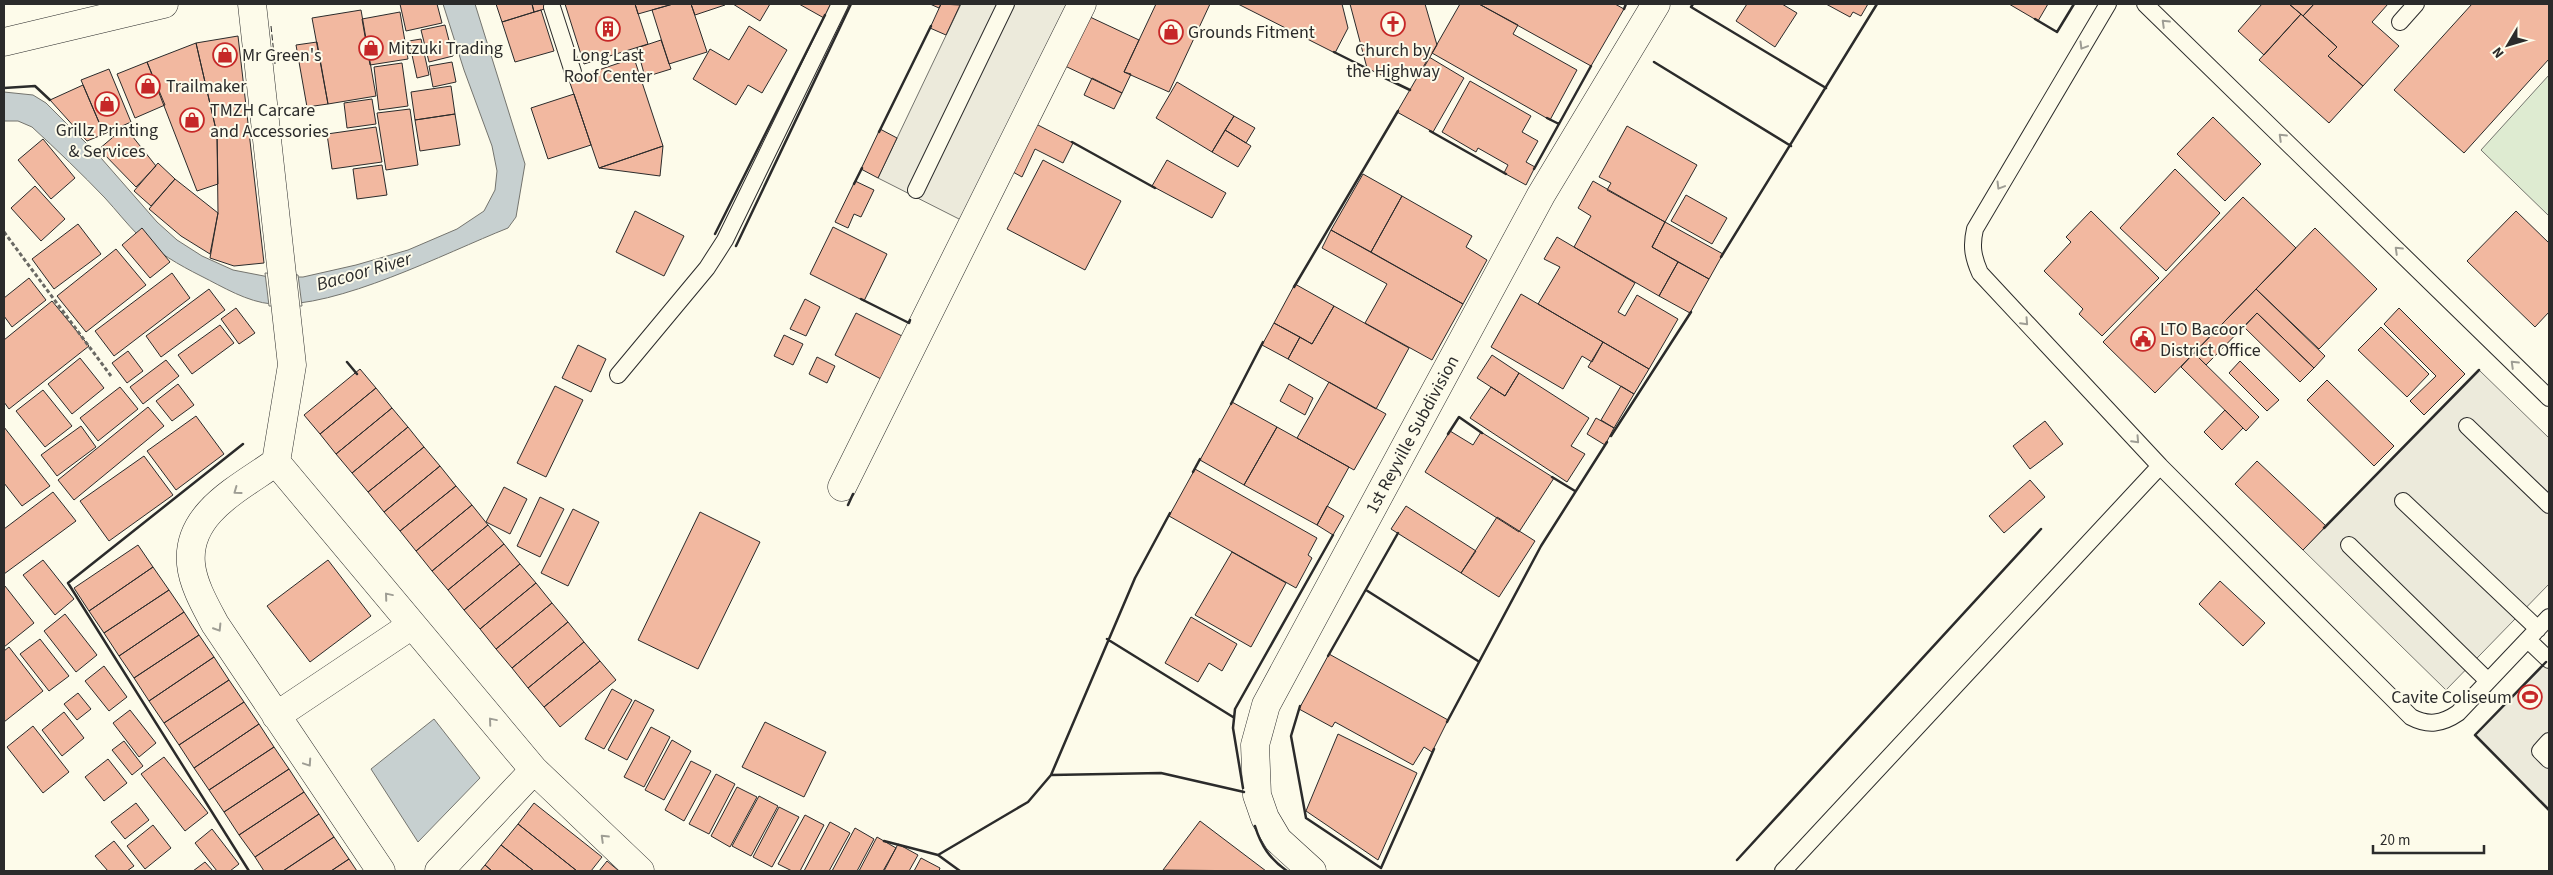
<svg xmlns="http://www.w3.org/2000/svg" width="2553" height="875" font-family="'Source Sans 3',sans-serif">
	<rect width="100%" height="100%" fill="#fdfbea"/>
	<!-- green -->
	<path fill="#deebd1" stroke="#74746e" d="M2549 75V216L2481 150Z"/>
	<!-- parking -->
	<path fill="#eceadb" stroke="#74746e" d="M961 4H1069L961 220 878 178Z
		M2479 370 2549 438V584L2446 690 2303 550Z
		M2549 659V810L2475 735Z"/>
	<!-- water -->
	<path fill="#c7d0d0" stroke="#74746e" d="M443 4H475L525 164 516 217 508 228C445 253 337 309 272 304 247 302 223 287 201 276 179 265 157 252 138 235 127 224 116 210 105 198 82 174 57 150 32 127L18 121H4V92L33 95 46 103 101 158 157 222 177 240 202 256 233 270 269 277H303L356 265 408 250 457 229 484 211 495 190 497 171 492 146 464 70Z
		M434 719 480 778 418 842 371 769Z"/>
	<!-- pier -->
	<path fill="#fdfbea" stroke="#74746e" d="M265 273 298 275 302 306H269Z"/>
	<!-- building -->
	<path fill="#f2b8a0" stroke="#2b2b2b" d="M400 4H437L442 23 406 31Z
		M496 4H532L534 12 502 22Z
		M532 4H562L534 12Z
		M565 4H635L648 44 584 64Z
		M635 4H673L638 14Z
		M673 4H691L707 52 669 64 652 10Z
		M691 4H725V5L695 15Z
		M733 4H770L760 21Z
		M799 4H831L824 18Z
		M930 4H941L939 8Z
		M941 4 960 5 946 35 930 28Z
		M1156 4H1210L1169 92 1124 72Z
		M1238 4H1342L1348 28 1335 53Z
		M1350 4H1425L1437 45 1423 69 1387 78 1367 68Z
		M1460 4H1479L1518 25 1513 34 1577 70 1550 120 1432 53Z
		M1479 4H1615L1624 9 1591 66Z
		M1747 4H1782L1797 13 1775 47 1736 21Z
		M1826 4H1868L1861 16 1853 12 1850 17Z
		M2009 4H2048L2038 21Z
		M2262 4H2289L2301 14 2264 55 2238 31Z
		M2289 4H2314L2303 16Z
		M2314 4H2388L2372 22 2399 46 2363 86 2328 56 2337 47 2303 16Z
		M2472 4H2549V59L2464 153 2394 90Z
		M361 10 376 96 328 104 312 18Z
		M541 10 554 51 515 62 502 22Z
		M400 12 408 59 370 65 362 19Z
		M2301 14 2337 47 2328 56 2363 86 2329 123 2259 60Z
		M1090 17 1139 40 1124 72 1131 74 1122 93 1065 66Z
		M445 25 453 56 429 62 421 30Z
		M749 26 787 50 762 93 748 85 736 105 693 79 710 49 729 60Z
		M238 36 264 263 234 266 210 258 218 213 217 134 196 43Z
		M421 39 429 75 417 78 409 41Z
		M661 40 671 69 645 77 637 48Z
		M317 42 328 104 307 107 296 45Z
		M196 43 217 134 218 184 197 191 147 62Z
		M1429 57 1464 78 1433 132 1397 112Z
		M634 58 663 146 599 168 569 80Z
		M147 62 165 105 135 118 117 74Z
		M452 62 456 82 433 87 429 66Z
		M402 63 408 106 379 110 374 67Z
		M109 69 131 122 104 134 81 80Z
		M1092 78 1122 93 1114 109 1084 95Z
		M1470 81 1531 116 1522 132 1538 141 1526 162 1535 167 1526 185 1504 173 1508 165 1478 148 1476 152 1442 132Z
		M1177 82 1234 116 1212 152 1156 118Z
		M83 85 104 134 87 141 50 100Z
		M451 86 455 114 415 120 411 92Z
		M574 94 591 145 548 159 531 108Z
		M372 99 376 124 347 128 344 103Z
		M410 109 418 165 386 170 377 113Z
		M455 114 460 145 420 151 415 120Z
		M1234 116 1255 128 1246 143 1225 130Z
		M2213 117 2261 164 2225 201 2177 154Z
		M1036 124 1073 143 1063 163 1035 149 1022 177 1013 172Z
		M1627 126 1697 165 1665 222 1607 190 1611 183 1599 177Z
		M125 127 156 166 136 187 99 149Z
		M376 127 382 162 332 169 327 134Z
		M880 129 897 138 878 178 861 169Z
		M1225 130 1251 146 1238 167 1212 152Z
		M43 139 75 178 51 199 18 160Z
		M663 146 660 176 599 168Z
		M1043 160 1121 201 1085 270 1007 229Z
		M1167 160 1226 193 1212 218 1152 186Z
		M158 163 175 179 151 206 134 191Z
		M382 165 387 195 357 199 353 169Z
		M2175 169 2220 213 2166 271 2120 228Z
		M1363 174 1402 196 1371 252 1331 230Z
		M175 179 218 213 210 254 181 236 149 209Z
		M855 181 874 190 861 217 854 214 848 228 835 222Z
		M1593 181 1665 222 1652 247 1678 262 1659 296 1574 247 1591 216 1578 208Z
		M35 186 65 219 41 241 11 208Z
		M1686 195 1727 218 1712 244 1671 221Z
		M1402 196 1472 236 1466 247 1487 260 1463 304 1371 252Z
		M2243 197 2296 248 2155 393 2103 342Z
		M635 211 684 236 664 276 616 252Z
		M2091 211 2159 278 2102 336 2079 314 2083 309 2044 271 2071 242 2066 237Z
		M2516 211 2549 243V312L2535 327 2467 261Z
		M1665 222 1723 254 1709 279 1652 247Z
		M78 224 101 254 54 289 32 259Z
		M833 227 887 254 864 301 810 274Z
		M142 228 170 262 150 278 122 245Z
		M2315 228 2377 289 2319 349 2256 289Z
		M1331 230 1463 304 1432 360 1365 323 1387 284 1322 248Z
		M1557 237 1635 283 1618 312 1625 316 1637 295 1678 319 1649 369 1538 304 1560 267 1544 259Z
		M116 249 146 285 86 332 57 296Z
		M1678 262 1709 279 1690 313 1659 296Z
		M172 273 190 298 114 356 95 331Z
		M29 278 46 300 12 327 4 316V298Z
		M1295 284 1334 306 1312 344 1274 323Z
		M209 289 225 310 161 357 146 336Z
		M2256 289 2325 356 2314 368 2257 313 2206 365 2194 353Z
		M1521 294 1603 342 1592 362 1582 356 1563 389 1491 347Z
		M805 299 820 307 806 336 790 329Z
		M52 301 89 346 9 409 4 402V340Z
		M1334 306 1409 348 1376 409 1288 359 1300 337 1312 344Z
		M236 308 255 333 239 344 221 319Z
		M2399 308 2465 374 2424 415 2410 401 2436 376 2384 324Z
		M856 313 902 336 881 379 835 355Z
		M2257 313 2314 368 2300 382 2244 327Z
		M1274 323 1300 337 1288 359 1262 345Z
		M220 325 234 343 192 374 178 355Z
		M2381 327 2429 374 2407 397 2358 350Z
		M784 335 803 344 793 365 774 356Z
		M1603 342 1649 369 1634 394 1588 367Z
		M578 345 606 359 591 392 562 378Z
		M128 351 143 371 127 383 112 363Z
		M2194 353 2259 417 2246 431 2181 367Z
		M1492 355 1519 373 1505 396 1477 378Z
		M817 357 835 366 827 383 809 374Z
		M80 358 104 388 72 414 48 384Z
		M166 360 179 376 143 404 130 387Z
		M2240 361 2279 400 2267 411 2229 373Z
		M360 369 376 388 320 434 304 415Z
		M1519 373 1589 418 1571 446 1585 454 1567 482 1470 418 1491 387 1505 396Z
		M2327 380 2394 446 2374 466 2307 400Z
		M1329 382 1386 414 1354 470 1297 438Z
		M178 384 194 405 172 421 156 401Z
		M1289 384 1313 398 1305 415 1280 401Z
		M555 386 583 400 546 477 517 463Z
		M1621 386 1634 394 1614 428 1601 420Z
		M120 387 138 409 98 441 80 418Z
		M376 388 392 408 336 454 320 434Z
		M43 390 72 426 45 447 16 411Z
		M1232 402 1277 427 1244 485 1200 460Z
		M148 407 164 426 74 500 58 480Z
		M392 408 408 427 352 473 336 454Z
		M2225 410 2243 428 2222 450 2204 432Z
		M196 416 224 454 176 490 147 451Z
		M1596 418 1614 428 1605 445 1587 434Z
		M2045 421 2063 444 2030 469 2013 446Z
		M81 426 96 447 57 476 41 455Z
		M4 427 50 486 22 506 4 483Z
		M408 427 424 447 368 492 352 473Z
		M1277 427 1349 467 1317 525 1244 485Z
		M1450 431 1473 445 1481 432 1554 478 1519 532 1425 472Z
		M424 447 440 466 384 512 368 492Z
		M144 456 173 495 109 541 80 501Z
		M2257 461 2326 526 2303 550 2235 484Z
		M440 466 456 486 400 531 384 512Z
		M1195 469 1317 538 1308 555 1312 558 1296 588 1169 516Z
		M2030 480 2045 497 2004 533 1989 516Z
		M456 486 472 505 416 551 400 531Z
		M504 487 527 499 510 534 486 522Z
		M53 492 76 521 4 574V529Z
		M540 497 564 509 540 557 517 546Z
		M472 505 488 525 432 571 416 551Z
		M1327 506 1344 516 1333 535 1317 525Z
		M1406 506 1476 551 1461 573 1391 529Z
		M573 509 599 522 568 586 541 573Z
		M700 512 760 542 698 669 638 640Z
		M1497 517 1535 541 1499 597 1461 573Z
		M488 525 504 544 448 590 432 571Z
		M504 544 520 564 464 610 448 590Z
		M138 545 153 567 89 611 74 588Z
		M1232 552 1286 583 1251 647 1195 615Z
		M43 560 74 599 55 615 23 575Z
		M328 560 371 616 310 662 267 606Z
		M520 564 536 583 480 629 464 610Z
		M153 567 169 590 104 633 89 611Z
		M2220 581 2265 623 2243 646 2199 604Z
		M536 583 552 603 496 649 480 629Z
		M5 586 34 623 4 647V587Z
		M169 590 184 612 119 656 104 633Z
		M552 603 568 622 512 668 496 649Z
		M184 612 199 635 134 678 119 656Z
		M65 614 97 655 76 672 44 631Z
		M1191 617 1237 644 1222 671 1209 663 1198 682 1165 663Z
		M568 622 584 642 528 688 512 668Z
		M199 635 214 657 149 701 134 678Z
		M40 639 69 676 49 691 20 654Z
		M584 642 600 661 544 707 528 688Z
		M9 647 43 691 4 722V651Z
		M1329 654 1448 720 1432 752 1424 747 1413 765 1335 722 1332 727 1299 709Z
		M214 657 229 680 164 723 149 701Z
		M600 661 616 680 560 727 544 707Z
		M104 666 127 697 109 711 85 681Z
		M229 680 244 702 179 745 164 723Z
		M612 689 632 700 604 749 585 739Z
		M78 693 91 709 77 720 64 704Z
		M635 700 654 710 627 760 608 750Z
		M244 702 259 724 194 768 179 745Z
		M130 710 156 743 139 757 113 723Z
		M64 712 84 738 62 756 42 730Z
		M765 722 826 752 804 797 742 767Z
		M259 724 274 747 209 790 194 768Z
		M33 726 69 772 43 793 7 747Z
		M651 727 670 737 644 787 624 777Z
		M1338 734 1417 773 1378 860 1306 811Z
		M672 740 691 751 664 800 645 790Z
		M124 741 143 766 132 775 112 750Z
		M274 747 289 769 224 812 209 790Z
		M164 757 208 813 185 831 141 774Z
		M108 759 127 783 104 801 85 777Z
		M691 761 711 771 684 821 665 810Z
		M289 769 304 792 239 835 224 812Z
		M716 774 735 784 709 834 689 824Z
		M737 787 757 797 730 847 711 836Z
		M304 792 319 814 255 857 239 835Z
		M759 796 778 806 751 856 732 846Z
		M136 803 149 820 125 839 111 822Z
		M534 803 602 857 591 871H577L518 824Z
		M779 807 799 817 772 867 753 857Z
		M319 814 334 837 283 871H264L255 857Z
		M805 815 824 825 800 871H792L778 864Z
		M1200 821 1266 871 1163 870Z
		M830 822 850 833 829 871H804Z
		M518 824 577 871H534L501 845Z
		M153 825 171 848 145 869 127 846Z
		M855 828 874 839 857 871H832Z
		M212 829 239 864 230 871H217L195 843Z
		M334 837 349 859 331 871H283Z
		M877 837 896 848 883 871H859Z
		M114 841 134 866 127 871H108L95 856Z
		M898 844 918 855 909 871H884Z
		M501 845 534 871H492L485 865Z
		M921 858 940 868 939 871H914Z
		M349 859 357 871H331Z
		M607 861 619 871H599Z
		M205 862 213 871H193Z
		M485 865 492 871H480Z"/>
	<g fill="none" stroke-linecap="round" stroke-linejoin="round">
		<!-- lane casing -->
		<g stroke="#2b2b2b" stroke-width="18">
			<path id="lane" d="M2108 4 1975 229C1971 246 1973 257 1980 273L2160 466 2411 717C2428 726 2442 724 2458 713L2549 617
				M2145 4 2549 398
				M552 7 573 72
				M2400 22 2416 4
				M916 190 1006 4
				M618 375 707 268 725 240 840 4
				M2467 426 2549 505
				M2403 501 2538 629
				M2349 545 2488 681
				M2528 640 2549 660
				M2549 741 2540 751 2549 760
				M1783 871 2160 466"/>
		</g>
		<!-- street casing -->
		<g stroke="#2b2b2b" stroke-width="29">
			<path id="street" d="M252 4 292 365 276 462C240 488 186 513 191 564 193 585 206 607 215 624L381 871
				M276 462 534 770 640 871
				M842 487 1082 4
				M276 716 412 625
				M439 871 534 770"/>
		</g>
		<!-- secondary casing -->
		<g stroke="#2b2b2b" stroke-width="29">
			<g id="secondary">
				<path id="s1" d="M1312 871 1278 840 1265 818 1257 795 1255 745 1266 705 1541 195 1656 4"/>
			</g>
		</g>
		<!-- highway casing -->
		<g stroke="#2b2b2b" stroke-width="29">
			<path id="highway" d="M4 42 164 4"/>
		</g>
		<!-- path -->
		<path stroke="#6a6964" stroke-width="3" stroke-dasharray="4 2.5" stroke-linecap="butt" d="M4 232 111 376"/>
		<!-- lane -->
		<use href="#lane" stroke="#fdfbea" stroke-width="16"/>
		<!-- street -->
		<use href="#street" stroke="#fdfbea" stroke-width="28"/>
		<!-- secondary -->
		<use href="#secondary" stroke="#fdfbea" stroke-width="28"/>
		<!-- highway -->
		<use href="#highway" stroke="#fdfbea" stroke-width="28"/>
		<!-- fence -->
		<path stroke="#2b2b2b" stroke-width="1" stroke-dasharray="6 2.5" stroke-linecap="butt" d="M271 26 275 64"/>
		<!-- wall -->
		<path stroke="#2b2b2b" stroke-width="2.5" d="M1693 4 1691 7 1826 88
			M1624 9 1626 4
			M2035 19 2057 32 2074 4
			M1334 52 1370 70
			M1654 62 1791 146
			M1385 78 1410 90
			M4 88 35 86 50 100
			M1547 118 1559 124
			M1430 131 1506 174
			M879 132 931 26
			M1072 142 1155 188
			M1534 169 1591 66
			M854 184 862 168
			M715 234 825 15
			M736 246 851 4
			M1721 257 1877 4
			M1294 287 1398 111
			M861 299 909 323 910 320
			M347 362 357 374
			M1231 404 1263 342
			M1448 434 1459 417 1482 433
			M1611 436 1691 312
			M243 444 68 583 249 871
			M1193 472 1200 459
			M1552 477 1575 491
			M848 505 853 494
			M2324 528 2479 370
			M1366 590 1478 661
			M1107 639 1233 717
			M1328 656 1398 533
			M2546 662 2475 735 2549 810
			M1300 706 1291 736 1306 818 1381 868 1434 749
			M1447 722 1541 546 1607 442
			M1051 775 1161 773 1244 792
			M1243 788 1233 728 1235 709 1333 535
			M1255 826C1261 846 1270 859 1287 871
			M884 841 938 855 960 871
			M938 855 1028 802 1051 775 1135 578 1170 513
			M1737 860 2041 529"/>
	</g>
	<!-- one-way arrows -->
	<defs><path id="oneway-chevron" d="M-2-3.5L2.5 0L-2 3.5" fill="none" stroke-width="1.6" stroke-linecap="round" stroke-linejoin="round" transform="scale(1.25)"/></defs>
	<g stroke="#9e9d94">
		<use href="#oneway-chevron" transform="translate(2165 23) rotate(-136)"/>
		<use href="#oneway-chevron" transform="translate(2083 46) rotate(121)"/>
		<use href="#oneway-chevron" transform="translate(2282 137) rotate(-136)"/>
		<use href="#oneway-chevron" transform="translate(2000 186) rotate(121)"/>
		<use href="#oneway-chevron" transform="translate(2398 250) rotate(-136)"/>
		<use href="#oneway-chevron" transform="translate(2025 322) rotate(47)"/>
		<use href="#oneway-chevron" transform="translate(2514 364) rotate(-136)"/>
		<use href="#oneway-chevron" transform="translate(2136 440) rotate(47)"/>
		<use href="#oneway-chevron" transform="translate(237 491) rotate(144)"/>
		<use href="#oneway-chevron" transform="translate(388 596) rotate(-130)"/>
		<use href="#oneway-chevron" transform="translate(218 628) rotate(58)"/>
		<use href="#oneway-chevron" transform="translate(492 721) rotate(-130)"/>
		<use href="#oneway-chevron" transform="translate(308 763) rotate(56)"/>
		<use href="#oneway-chevron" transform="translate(604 838) rotate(-136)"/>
	</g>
	<!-- icons -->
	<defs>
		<g id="church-ring" transform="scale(1.25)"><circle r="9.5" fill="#fdfbea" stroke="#c62828" stroke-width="1.5"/><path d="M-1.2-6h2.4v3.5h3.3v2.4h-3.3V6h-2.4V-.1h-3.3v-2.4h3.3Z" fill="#c62828"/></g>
		<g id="building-ring" transform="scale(1.25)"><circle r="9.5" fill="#fdfbea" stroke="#c62828" stroke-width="1.5"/><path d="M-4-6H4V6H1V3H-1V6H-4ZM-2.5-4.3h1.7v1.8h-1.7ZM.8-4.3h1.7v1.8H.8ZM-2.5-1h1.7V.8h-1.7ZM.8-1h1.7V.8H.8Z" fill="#c62828"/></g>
		<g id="shop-ring" transform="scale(1.25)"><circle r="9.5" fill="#fdfbea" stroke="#c62828" stroke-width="1.5"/><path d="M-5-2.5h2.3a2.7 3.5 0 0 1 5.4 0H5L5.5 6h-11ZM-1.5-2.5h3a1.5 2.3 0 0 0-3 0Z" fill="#c62828"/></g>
		<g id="civic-ring" transform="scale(1.25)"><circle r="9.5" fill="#fdfbea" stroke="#c62828" stroke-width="1.5"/><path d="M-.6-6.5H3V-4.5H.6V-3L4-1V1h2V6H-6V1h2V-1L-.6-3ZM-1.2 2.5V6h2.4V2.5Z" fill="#c62828"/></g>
		<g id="stadium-ring" transform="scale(1.25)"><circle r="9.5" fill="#fdfbea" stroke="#c62828" stroke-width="1.5"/><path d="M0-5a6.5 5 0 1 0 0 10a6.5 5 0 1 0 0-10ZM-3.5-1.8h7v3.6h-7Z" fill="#c62828"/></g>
	</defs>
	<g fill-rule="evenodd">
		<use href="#church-ring" x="1393" y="24"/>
		<use href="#building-ring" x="608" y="29"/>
		<use href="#shop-ring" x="1171" y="32"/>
		<use href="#shop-ring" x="371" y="48"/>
		<use href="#shop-ring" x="225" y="55"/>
		<use href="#shop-ring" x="148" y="86"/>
		<use href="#shop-ring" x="107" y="104"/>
		<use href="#shop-ring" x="192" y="120"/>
		<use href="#civic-ring" x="2143" y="339"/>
		<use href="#stadium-ring" x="2530" y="697"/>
	</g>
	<g text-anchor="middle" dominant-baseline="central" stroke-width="4" stroke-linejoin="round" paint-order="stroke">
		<!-- poi labels -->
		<g font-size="18" fill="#2b2b2b" stroke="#fdfbea" text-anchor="start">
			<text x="1188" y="32">Grounds Fitment</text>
			<text x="388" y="48">Mitzuki Trading</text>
			<text x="1393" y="50" text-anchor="middle">Church by<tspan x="1393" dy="21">the Highway</tspan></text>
			<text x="242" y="55">Mr Green's</text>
			<text x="608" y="55" text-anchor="middle">Long Last<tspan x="608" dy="21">Roof Center</tspan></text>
			<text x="166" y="86">Trailmaker</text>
			<text x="210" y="110">TMZH Carcare<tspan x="210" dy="21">and Accessories</tspan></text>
			<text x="107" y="130" text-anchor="middle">Grillz Printing<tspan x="107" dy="21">&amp; Services</tspan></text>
			<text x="2160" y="329">LTO Bacoor<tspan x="2160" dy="21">District Office</tspan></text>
			<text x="2512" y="697" text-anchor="end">Cavite Coliseum</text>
		</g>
		<!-- street labels -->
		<g font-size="18" fill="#2b2b2b" stroke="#fdfbea">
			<text stroke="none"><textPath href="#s1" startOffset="495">1st Reyville Subdivision</textPath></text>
		</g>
		<!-- water labels -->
		<g font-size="19" font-style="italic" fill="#2b2b2b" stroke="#fdfbea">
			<text transform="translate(364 272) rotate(-16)">Bacoor River</text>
		</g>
	</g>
	<!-- border -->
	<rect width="2553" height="875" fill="none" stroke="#2b2b2b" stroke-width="10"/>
	<!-- north arrow -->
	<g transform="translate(2508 45) rotate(232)" stroke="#fdfbea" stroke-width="4" paint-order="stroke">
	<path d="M0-4L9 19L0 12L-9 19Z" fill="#2b2b2b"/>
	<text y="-8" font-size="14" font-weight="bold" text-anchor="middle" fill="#2b2b2b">N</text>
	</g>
	<!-- scale -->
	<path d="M2373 845v8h111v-8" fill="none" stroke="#2b2b2b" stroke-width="2.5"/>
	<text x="2380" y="845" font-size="15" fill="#2b2b2b" stroke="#fdfbea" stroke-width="4" paint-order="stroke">20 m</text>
</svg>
